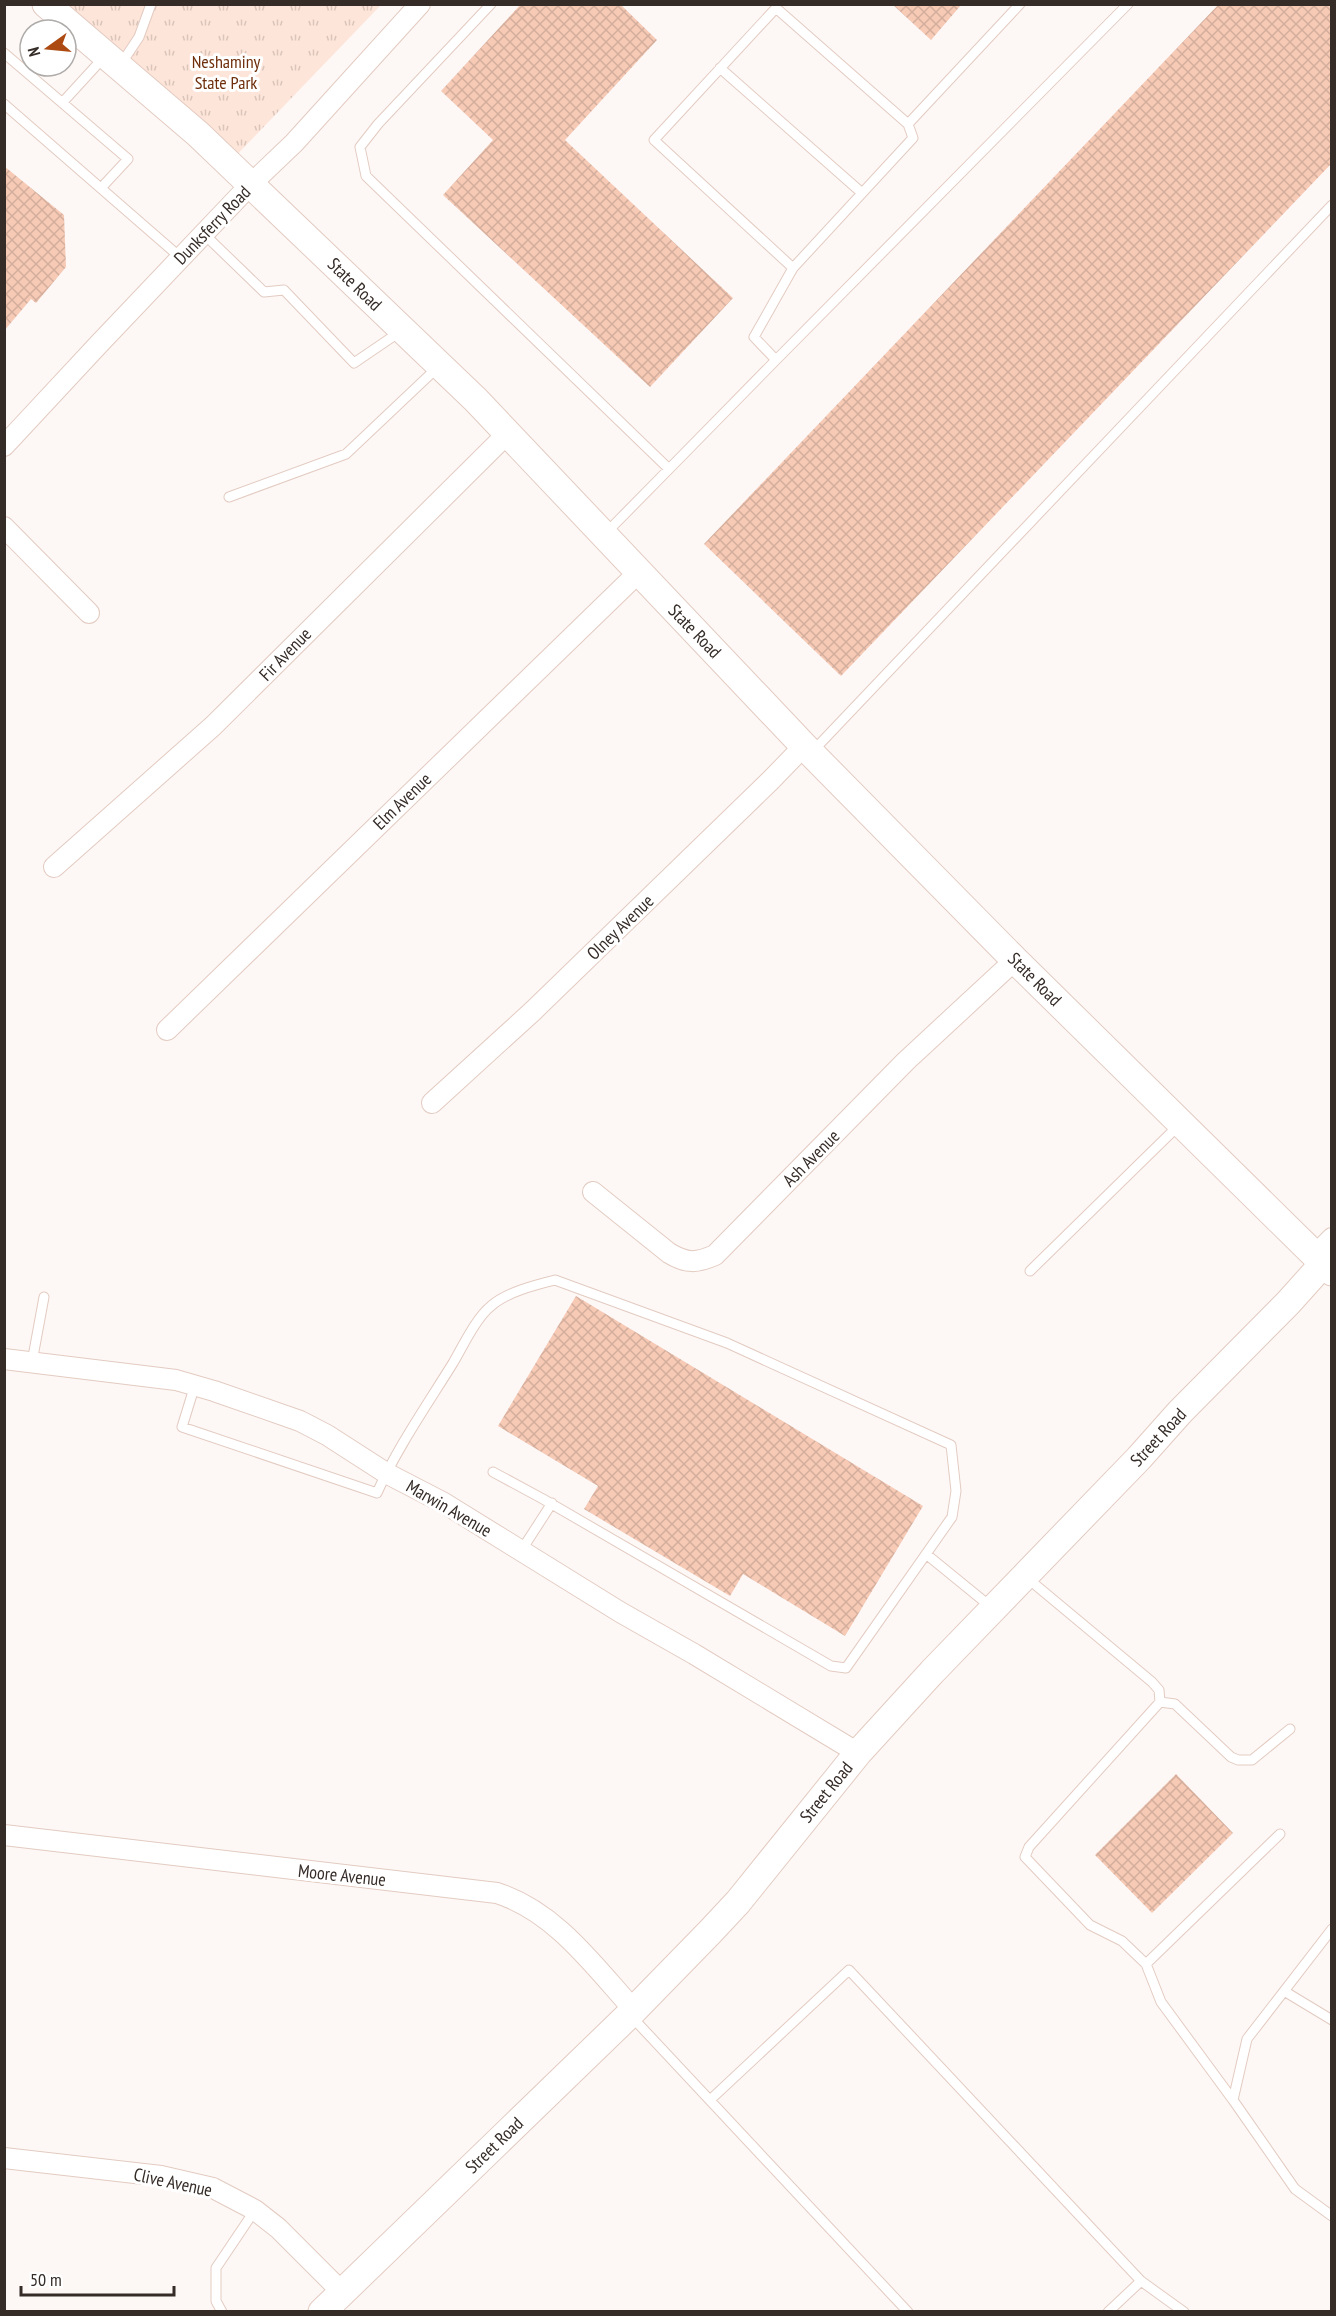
<svg xmlns="http://www.w3.org/2000/svg" width="1336" height="2316" font-family="'PT Sans Narrow',sans-serif">
	<defs>
		<pattern id="park-tufts" width="24" height="20" patternUnits="userSpaceOnUse" patternTransform="scale(1.5)"><rect width="24" height="20" fill="#fee5da"/><path d="M3 7l-1-3M5 7V3M7 7l1-3M15 17l-1-3M17 17v-4M19 17l1-3" fill="none" stroke="#dac5bb"/></pattern>
		<pattern id="building-cross-hatch" width="8" height="8" patternUnits="userSpaceOnUse" patternTransform="scale(1.5)"><rect width="8" height="8" fill="#f7cab6"/><path d="M0 0l8 8M0 8l8-8" fill="none" stroke="#d4ae9c"/></pattern>
	</defs>
	<rect width="100%" height="100%" fill="#fdf8f6"/>
	<!-- park -->
	<path fill="url(#park-tufts)" d="M48 5H381L230 162Z"/>
	<!-- building -->
	<path fill="url(#building-cross-hatch)" d="M521 4H620L657 40 565 140 733 298 650 387 443 195 493 140 441 91Z
		M892 4H962L931 40Z
		M1219 4H1332V163L841 676 704 544Z
		M4 166 64 215 66 267 36 303 31 299 4 331Z
		M576 1296 923 1506 845 1636 743 1574 730 1596 584 1509 598 1486 498 1426Z
		M1176 1774 1233 1833 1152 1913 1095 1855Z"/>
	<g fill="none" stroke-linecap="round" stroke-linejoin="round">
		<!-- service casing -->
		<g stroke="#e3cbc1" stroke-width="11">
			<path id="service" d="M491 4 378 124 360 147 366 176 669 469 606 533
				M776 8 908 124 913 138 793 268 654 140Z
				M4 53 128 159 101 188
				M121 64 139 37 151 4
				M720 68 862 193
				M62 103 105 56
				M4 104 181 258
				M908 124 1020 4
				M204 234 264 292 284 290 354 363 401 331
				M776 360 1128 4
				M669 469 776 360 754 337 793 268
				M229 497 346 454 438 367
				M813 751 1332 205
				M1030 1271 1178 1126
				M32 1362 44 1297
				M195 1385 182 1427 377 1493C397 1448 427 1405 453 1363 463 1346 476 1318 491 1306 507 1292 535 1285 555 1280L727 1343 951 1445 956 1491 952 1517 846 1668 831 1666 543 1499 493 1472
				M521 1551 552 1503
				M926 1554 991 1607
				M1026 1577 1152 1682 1159 1690 1160 1702 1029 1847 1025 1857 1090 1925 1122 1941 1146 1964 1280 1834
				M1160 1702 1175 1704 1231 1757 1238 1760H1252L1290 1729
				M1332 1929 1247 2039 1233 2100 1295 2189 1332 2216
				M1146 1964 1161 2002 1233 2100
				M1284 1991 1332 2020
				M631 2016 908 2312
				M710 2100 849 1970 1141 2281 1108 2312
				M1141 2281 1184 2312
				M222 2312 216 2301V2268L255 2210"/>
		</g>
		<!-- minor casing -->
		<g stroke="#e3cbc1" stroke-width="22">
			<path id="minor" d="M4 446 98 345 251 184 294 143 420 4
				M4 527 89 613
				M54 867 213 726 508 433
				M167 1030 639 572
				M432 1103 533 1011 770 781 804 746
				M593 1192 669 1253C687 1264 697 1263 715 1255L906 1061 1015 960
				M1314 1256 1332 1238
				M4 1359 176 1380 214 1391 300 1421 327 1435 386 1473 444 1503 620 1612 694 1654 858 1753
				M4 1835 497 1893C556 1912 594 1966 634 2010
				M4 2158 161 2176 213 2188 255 2210 278 2228 342 2292"/>
		</g>
		<!-- secondary casing -->
		<g stroke="#e3cbc1" stroke-width="29">
			<path id="secondary" d="M46 4 198 134 476 400 804 746 1015 960 1332 1272
				M322 2312 630 2014 710 1932 738 1902 858 1753 932 1672 1139 1458 1180 1412 1288 1303 1323 1264"/>
		</g>
		<!-- service -->
		<use href="#service" stroke="#fff" stroke-width="9"/>
		<!-- minor -->
		<use href="#minor" stroke="#fff" stroke-width="20"/>
		<!-- secondary -->
		<use href="#secondary" stroke="#fff" stroke-width="27"/>
	</g>
	<g text-anchor="middle" dominant-baseline="central" stroke-width="6" stroke-linejoin="round" paint-order="stroke">
		<!-- park labels -->
		<g font-size="18" fill="#6e2e0b" stroke="#fff">
			<text x="226" y="61">Neshaminy<tspan x="226" dy="21">State Park</tspan></text>
		</g>
		<!-- street labels -->
		<g font-size="18" fill="#352c28" stroke="#fff">
			<text transform="translate(212 225) rotate(-46)">Dunksferry Road</text>
			<text transform="translate(355 284) rotate(44)">State Road</text>
			<text transform="translate(695 631) rotate(46)">State Road</text>
			<text transform="translate(285 654) rotate(-46)">Fir Avenue</text>
			<text transform="translate(402 801) rotate(-44)">Elm Avenue</text>
			<text transform="translate(620 927) rotate(-44)">Olney Avenue</text>
			<text transform="translate(1035 979) rotate(45)">State Road</text>
			<text transform="translate(811 1158) rotate(-45)">Ash Avenue</text>
			<text transform="translate(1158 1437) rotate(-47)">Street Road</text>
			<text transform="translate(449 1508) rotate(30)">Marwin Avenue</text>
			<text transform="translate(826 1792) rotate(-51)">Street Road</text>
			<text transform="translate(342 1875) rotate(6)">Moore Avenue</text>
			<text transform="translate(494 2145) rotate(-44)">Street Road</text>
			<text transform="translate(173 2182) rotate(12)">Clive Avenue</text>
		</g>
	</g>
	<!-- border -->
	<rect width="1336" height="2316" fill="none" stroke="#352c28" stroke-width="12"/>
	<!-- north arrow -->
	<g transform="translate(48 48) rotate(255)"><circle r="28" fill="#ffffff" stroke="#aeaba9" stroke-width="1.5"/>
	<path d="M0-4.5L10 22L0 15L-10 22Z" fill="#ad4a11"/>
	<text y="-9" font-size="16" font-weight="bold" text-anchor="middle" fill="#352c28">N</text>
	</g>
	<!-- scale -->
	<path d="M21 2286v9h153v-9" fill="none" stroke="#352c28" stroke-width="3"/>
	<text x="30" y="2286" font-size="18" fill="#352c28" stroke="#ffffff" stroke-width="4.5" paint-order="stroke">50 m</text>
</svg>
